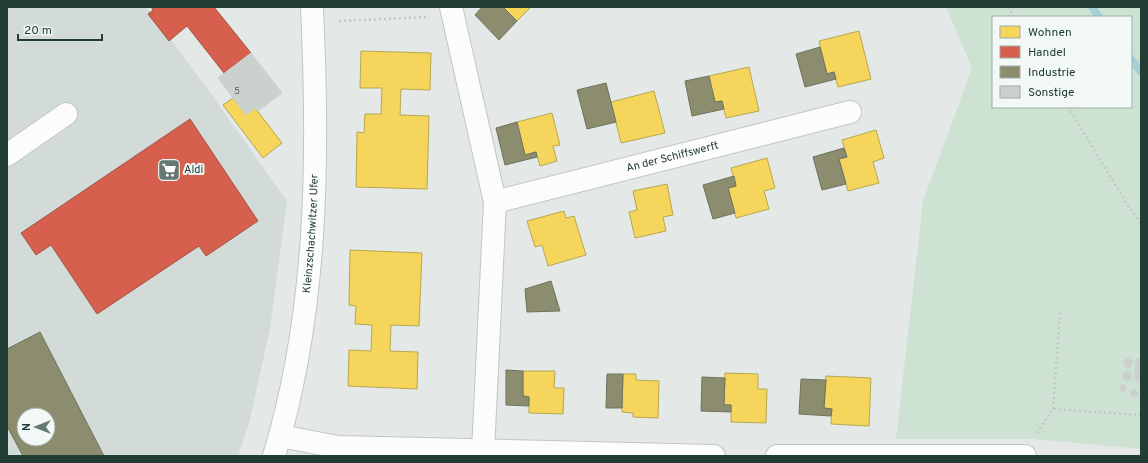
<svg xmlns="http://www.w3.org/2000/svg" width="1148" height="463" font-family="Overpass,sans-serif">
	<rect width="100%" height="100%" fill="#e4e9e7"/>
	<!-- built -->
	<path fill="#d2dbd7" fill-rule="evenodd" d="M7 7H146L209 91 287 201 270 328 249 424 238 456H7ZM24 415H48V439H24Z"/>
	<!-- green -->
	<path fill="#cde2d3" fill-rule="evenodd" d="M946 7H1141V449L1034 439H896L923 201 972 68ZM993 17H1131V107H993Z"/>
	<!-- homes -->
	<path fill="#f6d55c" stroke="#b6a750" d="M503 7H531L517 21Z
		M859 31 871 79 838 87 834 72 827 74 819 41Z
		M361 51 431 53 430 90 401 89 400 115 429 116 427 189 356 187 357 132 364 133 365 114H381L382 88H360Z
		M749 67 759 111 726 118 722 101 715 102 709 76Z
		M654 91 665 133 621 143 611 102Z
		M233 98 246 115 255 108 282 143 263 158 223 105Z
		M552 113 560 145 553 146 557 161 540 166 536 152 525 155 517 122Z
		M876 130 884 158 873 162 879 183 848 191 839 159 847 157 842 140Z
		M767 158 775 188 764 191 769 209 736 218 728 188 736 186 731 168Z
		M667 184 673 215 663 217 666 231 635 238 629 212 637 210 633 191Z
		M564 211 566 218 574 216 586 255 548 266 542 245 535 247 527 221Z
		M350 250 422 253 419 326 391 325 390 351 418 352 417 389 348 386 349 350 371 351 372 325 355 324 356 306 349 305Z
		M523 371H555L554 388H564L563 414 529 413V397L523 396Z
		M725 373 758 374V389H767L766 423 731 422V405H724Z
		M623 374H636V380L659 381 658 418 633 417V413L622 412Z
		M826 376 871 378 869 426 831 424 832 409 824 408Z"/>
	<!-- shops -->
	<path fill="#d6604d" stroke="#a05646" d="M151 7H214L251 53 224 73 187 26 169 41 148 14 153 10Z
		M190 119 258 221 206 256 199 246 97 314 51 245 36 255 21 233Z"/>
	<!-- industry -->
	<path fill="#8c8c6e" stroke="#6c745d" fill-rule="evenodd" d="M482 7H503L517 21 499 40 475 15Z
		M820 47 827 74 834 72 836 79 805 87 796 54Z
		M709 76 715 102 722 101 724 109 692 116 685 81Z
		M606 83 616 122 587 129 577 90Z
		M517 122 525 155 536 152 537 157 505 165 496 128Z
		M844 148 847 157 839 159 846 184 822 190 813 157Z
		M734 176 736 186 728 188 735 213 713 219 703 185Z
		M551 281 560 311 527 312 525 289Z
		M40 332 104 456H23L7 426V349ZM24 415H48V439H24Z
		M506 370 523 371V396L529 397V406L506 405Z
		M607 374H623L622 408H606Z
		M702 377 725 378 724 405H731V412L701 411Z
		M801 379 826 380 824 408 832 409 831 416 799 414Z"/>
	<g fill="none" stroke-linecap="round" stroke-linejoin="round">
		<!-- stream -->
		<path stroke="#a4d1d8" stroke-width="8" d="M1092 7 1099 17
			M1131 59 1141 72"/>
	</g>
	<!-- building -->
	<path fill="#cbd1ce" stroke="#cdd2d0" d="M251 53 282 93 258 111 255 108 246 115 218 78Z
		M1123.5 363a4.5 4.5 0 1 1 9 0a4.5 4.5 0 1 1-9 0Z
		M1136 359H1141V381H1135Z
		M1122.5 376a4.5 4.5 0 1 1 9 0a4.5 4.5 0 1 1-9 0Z
		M1119.5 388a3.5 3.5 0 1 1 7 0a3.5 3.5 0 1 1-7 0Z
		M1130.5 393a3.5 3.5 0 1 1 7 0a3.5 3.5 0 1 1-7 0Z"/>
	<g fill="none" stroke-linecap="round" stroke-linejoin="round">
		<!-- minor casing -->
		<g stroke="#c1c6c4" stroke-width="24">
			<g id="minor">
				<path d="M451 7 495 202 483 452"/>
				<path d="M7 155 66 114"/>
				<path id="s1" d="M495 202 850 112"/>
				<path d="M280 436 338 447 714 456"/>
				<path id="s2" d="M274 456C318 311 319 157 312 7"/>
				<path d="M777 456H1025"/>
			</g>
		</g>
		<!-- path -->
		<path stroke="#c1c9c5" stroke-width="2.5" stroke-dasharray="2 3" stroke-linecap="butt" d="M1008 7 1014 17
			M339 21 428 17
			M1068 107 1127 204 1141 224
			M1053 409 1060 311
			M1037 433 1053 409 1141 415"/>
		<!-- minor -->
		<use href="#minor" stroke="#fbfcfb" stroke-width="22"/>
	</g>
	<!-- icons -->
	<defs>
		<g id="supermarket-square" transform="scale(1.15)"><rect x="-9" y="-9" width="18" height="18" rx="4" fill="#657973" stroke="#f2f8f5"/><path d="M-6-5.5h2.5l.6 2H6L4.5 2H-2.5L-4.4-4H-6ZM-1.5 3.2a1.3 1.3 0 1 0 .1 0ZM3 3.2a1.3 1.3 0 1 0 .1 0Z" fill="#fff"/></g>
	</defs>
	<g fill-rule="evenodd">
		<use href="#supermarket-square" x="169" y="170"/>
	</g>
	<g text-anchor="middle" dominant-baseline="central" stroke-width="4" stroke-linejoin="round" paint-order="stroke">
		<!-- number labels -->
		<g font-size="9" fill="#4c635c">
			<text x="237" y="91">5</text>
		</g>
		<!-- street labels -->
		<g font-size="11" fill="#213d35" stroke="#f2f8f5">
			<text stroke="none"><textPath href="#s1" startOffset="183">An der Schiffswerft</textPath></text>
			<text stroke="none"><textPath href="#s2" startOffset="226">Kleinzschachwitzer Ufer</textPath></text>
		</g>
		<!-- poi labels -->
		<g font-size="11" fill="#213d35" stroke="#f2f8f5" text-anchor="start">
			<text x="184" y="170">Aldi</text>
		</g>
	</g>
	<!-- border -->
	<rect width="1148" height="463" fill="none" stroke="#213d35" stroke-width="16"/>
	<!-- legend -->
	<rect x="992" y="16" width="140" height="92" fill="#f2f8f5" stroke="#9eada8"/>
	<rect x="1000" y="26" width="20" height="12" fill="#f6d55c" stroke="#9eada8"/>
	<text x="1028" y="36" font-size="12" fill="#213d35">Wohnen</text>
	<rect x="1000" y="46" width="20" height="12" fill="#d6604d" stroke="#9eada8"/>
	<text x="1028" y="56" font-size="12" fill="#213d35">Handel</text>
	<rect x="1000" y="66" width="20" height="12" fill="#8c8c6e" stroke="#9eada8"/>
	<text x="1028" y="76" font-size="12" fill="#213d35">Industrie</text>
	<rect x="1000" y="86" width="20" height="12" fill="#cbd1ce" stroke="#9eada8"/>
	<text x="1028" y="96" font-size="12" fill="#213d35">Sonstige</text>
	<!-- north arrow -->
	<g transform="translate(36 427) rotate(270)"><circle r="19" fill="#f2f8f5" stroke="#9eada8"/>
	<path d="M0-3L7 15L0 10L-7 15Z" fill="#657973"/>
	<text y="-6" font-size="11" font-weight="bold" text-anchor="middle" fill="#213d35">N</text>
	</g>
	<!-- scale -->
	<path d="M18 34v6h84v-6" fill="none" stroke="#213d35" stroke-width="2"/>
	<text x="24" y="34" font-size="12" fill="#213d35" stroke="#f2f8f5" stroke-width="3" paint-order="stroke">20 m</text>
</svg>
